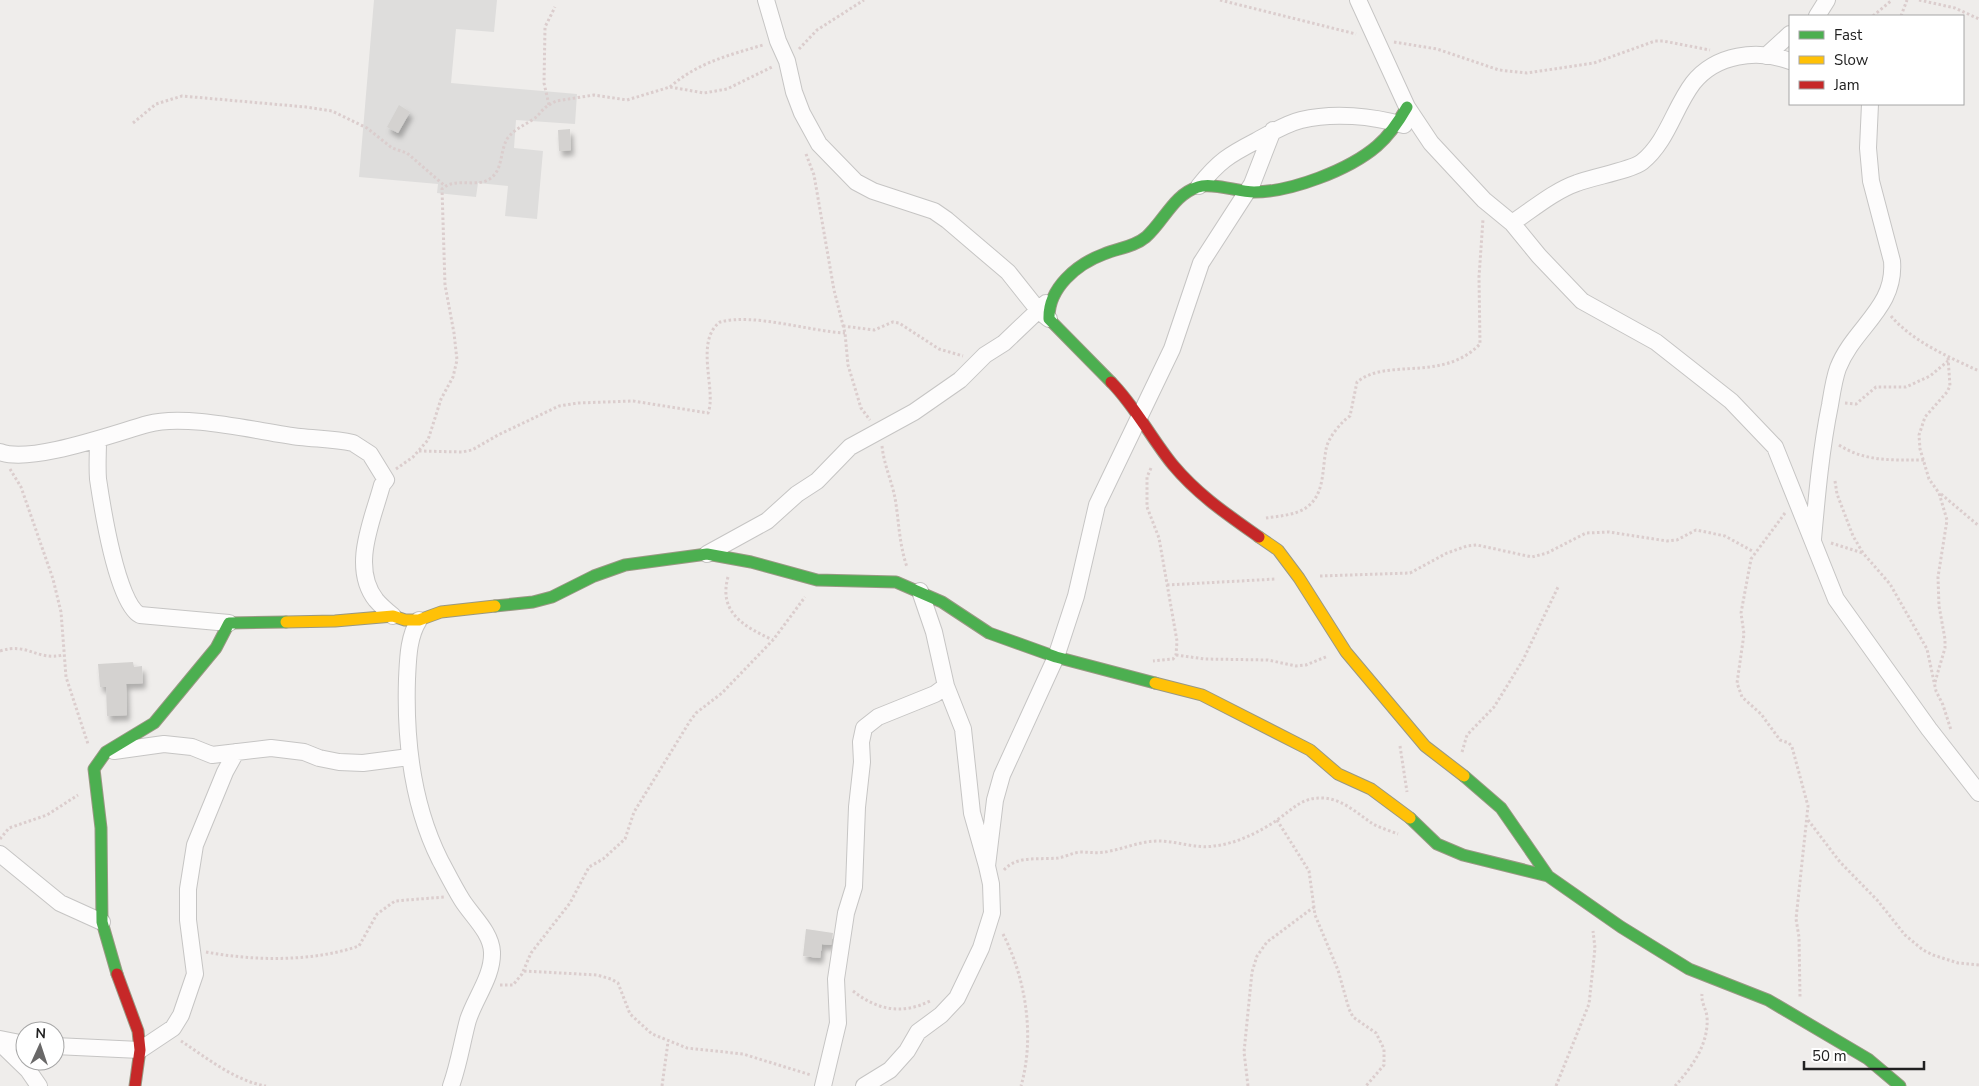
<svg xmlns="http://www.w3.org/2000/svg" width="1979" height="1086" font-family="'Nunito Sans',sans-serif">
	<defs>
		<filter id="shadow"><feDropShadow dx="3" dy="5.5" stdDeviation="2.5" flood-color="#0004"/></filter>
	</defs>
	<rect width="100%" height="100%" fill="#efedeb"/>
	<!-- residential -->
	<path fill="#dedddc" d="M374 0H497L494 32 456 29 451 83 577 94 575 124 516 120 514 148 543 151 537 219 505 216 508 186 478 183 476 197 437 193 438 184 359 177Z"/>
	<!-- building -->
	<path fill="#d4d2d0" filter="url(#shadow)" d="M399 105 410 112 398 133 387 127Z
		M570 129 571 150 559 151 558 130Z
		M133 662 134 667 142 666 143 683 126 684 127 715 107 716 106 687H100L98 664Z
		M806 929 833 933 831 945 822 944 820 958 803 956Z"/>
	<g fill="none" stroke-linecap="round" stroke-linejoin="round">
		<!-- street casing -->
		<g stroke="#c6c5c4" stroke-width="18">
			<path id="street" d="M766 0 778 41 787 61 794 92 802 113 819 144 856 182 873 191 934 211 947 220 1008 272 1039 311 1049 319
				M1358 0 1407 107 1431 143 1484 200 1512 223 1539 256 1582 301 1656 342 1731 401 1775 447 1836 599 1929 729 1979 793
				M1817 16 1827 0
				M1766 56 1790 34
				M1199 186C1219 161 1229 155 1256 141 1271 133 1285 124 1301 120 1334 112 1372 116 1404 125
				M1512 223C1533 209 1554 191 1577 183 1592 177 1632 170 1642 162 1667 142 1674 108 1693 83 1716 54 1757 49 1790 61
				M98 440C98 453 97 466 98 479 102 506 117 604 140 615L229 623
				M0 452C31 464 115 433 148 424 186 413 259 432 300 437 317 439 335 439 353 443L370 454 386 480 382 485C373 519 350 567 376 600 381 606 387 611 393 616
				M1813 539C1817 494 1821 449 1830 405 1832 393 1834 379 1838 368 1854 327 1896 308 1892 261L1871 181 1868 148 1870 104
				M707 554 767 521 797 494 817 481 850 447 914 412 960 380 985 355 1004 343 1046 303
				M419 620C408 637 408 660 407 679 405 741 412 804 440 860 447 873 454 887 462 900 472 916 491 932 492 952 493 976 475 998 468 1020 462 1042 459 1064 451 1086
				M114 751 164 744 192 747 212 755 271 748 304 752 319 758 339 762 363 763 409 757
				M0 854 60 903 102 922
				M987 866 995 800 1002 775 1056 657 1076 596 1097 505 1172 349 1201 263 1252 184 1273 130
				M0 1039 25 1044
				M0 1043 28 1070 39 1086
				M55 1046 140 1050 173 1028 181 1015 195 974 188 920V889L195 845 225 772 236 752
				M823 1086 838 1023 836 979 846 913 854 887 857 807 862 762 861 742 864 728 878 717 935 694 946 686
				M864 1086 890 1070 907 1051 918 1032 941 1015 957 998 981 948 992 913 991 884 987 866 972 813 963 729 946 686 934 632 920 591"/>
		</g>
		<!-- fast casing -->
		<g stroke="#999883" stroke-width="13">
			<path id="fast" d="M1111 382 1049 319C1048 288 1077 264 1104 254 1119 248 1134 247 1146 237 1164 221 1174 194 1198 187 1212 182 1238 192 1254 192 1291 192 1349 170 1377 146 1390 135 1399 121 1407 107
				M495 606 533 602 552 597 594 576 625 565 707 554 751 562 817 580 896 582 942 602 989 633 1056 657 1155 683
				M1464 776 1501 808 1548 876 1621 927 1689 969 1768 1000 1868 1059 1900 1086
				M1410 818 1437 844 1463 855 1548 876
				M117 974 102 922 101 828 94 769 106 752 154 723 216 648 229 623 286 622"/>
		</g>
		<!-- slow casing -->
		<g stroke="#999883" stroke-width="13">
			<path id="slow" d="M1259 537 1278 550 1299 578 1346 652 1425 746 1464 776
				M286 622 335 621 393 616 405 620H419L441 612 495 606
				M1155 683 1202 695 1310 750 1338 774 1371 789 1410 818"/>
		</g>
		<!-- jam casing -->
		<g stroke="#999883" stroke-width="13">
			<path id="jam" d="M1111 382C1135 406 1151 438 1173 465 1198 495 1228 515 1259 537
				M117 974 138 1031 140 1050 135 1086"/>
		</g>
		<!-- path -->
		<path stroke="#dbcdcd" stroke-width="3" stroke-dasharray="2.5 2.5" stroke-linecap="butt" d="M1220 0 1356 34
			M1919 0 1955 8 1979 19
			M1873 16 1892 0
			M1901 16 1907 0
			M1394 42 1437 49 1499 70 1527 73 1594 63 1655 41H1663L1710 50
			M799 49 817 30 864 0
			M670 87C697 63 729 55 763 45
			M549 105 556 101 594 95 627 100 670 87 704 93 727 89 774 66
			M133 123 156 104 182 96 306 107 332 111 367 128 392 148 407 153 445 186
			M806 154 814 175 834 290 845 333 848 365 861 408 870 420
			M1891 316C1913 342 1949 357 1979 371
			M843 326 874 330 893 322 899 323 939 349 963 356
			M1845 403 1856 404 1876 387H1906L1930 376 1948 361
			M1839 445C1865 462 1894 460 1924 460
			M882 446C884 465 892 482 895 498 899 521 899 544 907 567
			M419 451 462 452 472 450 498 435 559 406 578 403 633 401 708 413C717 391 694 341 720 322 754 313 808 331 845 333
			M1151 468 1147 477V507L1159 538 1177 641 1176 655 1173 659 1153 661
			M10 469 21 487 53 579 61 612 66 677 88 744
			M396 469 413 457 428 440 441 399 453 377 457 360 454 333 445 285 442 189C456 176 477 189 491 178 503 169 500 151 507 139 514 129 525 125 535 118 540 114 543 108 549 105L544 83 545 27 555 7
			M1835 481 1837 494 1853 536 1863 553 1890 584 1927 649 1936 691 1943 705 1951 730
			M1941 494 1979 526
			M1785 513 1751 559 1741 613 1744 634 1737 683 1742 697 1761 714 1780 740 1789 743 1792 747 1808 806 1796 919 1799 937 1800 997
			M1266 518C1279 516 1297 515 1307 507 1325 494 1322 469 1326 450 1327 439 1341 422 1350 416L1357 382C1388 357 1442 383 1480 344L1479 277 1483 219
			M1831 543 1863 553
			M1320 576 1410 573 1447 553 1467 546 1477 545 1532 557 1547 553 1586 533 1609 532 1667 541 1677 540 1696 530 1725 536 1754 552
			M728 577C718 613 745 627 773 640
			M1167 585 1276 579
			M0 651C28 642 36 661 63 655
			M1176 655 1205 659 1268 660 1296 666 1306 665 1328 656
			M1935 682 1945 648V639L1939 606 1938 577 1947 520 1939 493 1929 479 1920 449 1919 435 1925 417 1947 392 1950 386 1948 357
			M1400 746 1407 792
			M1462 752 1467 735 1494 707 1523 660 1558 587
			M1277 820 1309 871 1315 915 1338 970 1349 1009 1353 1017 1376 1033 1384 1049V1065L1366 1086
			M1808 820 1840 862 1878 901 1905 935 1923 950 1933 955 1958 963 1979 965
			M0 839 9 828 47 815 78 795
			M1004 870C1017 855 1040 860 1058 858 1065 857 1072 853 1080 852 1090 852 1099 854 1110 851 1126 848 1141 841 1158 841 1177 841 1196 849 1214 846 1235 844 1260 832 1277 820 1293 809 1302 797 1323 798 1343 799 1358 814 1373 824 1381 828 1390 831 1398 834
			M1003 934C1026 979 1035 1037 1021 1086
			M206 952C254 961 312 962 359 946L377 914 395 901 444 897
			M524 971 597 975 611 979 618 983 630 1014 652 1034 687 1048 743 1054 811 1075
			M500 985H513L522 974 531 953 570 903 589 867 603 859 625 839 634 812 690 721 696 713 722 693 773 640 805 597
			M853 991C877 1010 902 1015 930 1001
			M181 1041C207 1058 235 1081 266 1086
			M662 1086 668 1042
			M1248 1086 1244 1052 1252 972 1257 956 1267 942 1314 907
			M1556 1086 1589 1004 1595 948 1593 931
			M1675 1086C1692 1067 1709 1044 1707 1017 1706 1008 1701 1003 1702 994"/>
		<!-- street -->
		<use href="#street" stroke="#fdfcfc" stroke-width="16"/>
		<!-- fast -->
		<use href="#fast" stroke="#4caf50" stroke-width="11"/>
		<!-- slow -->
		<use href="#slow" stroke="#ffc107" stroke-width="11"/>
		<!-- jam -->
		<use href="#jam" stroke="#c62828" stroke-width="11"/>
	</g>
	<!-- legend -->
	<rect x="1789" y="15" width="175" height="90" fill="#ffffff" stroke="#a6a6a6"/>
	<rect x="1799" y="31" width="25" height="8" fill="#4caf50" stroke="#a6a6a6"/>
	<text x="1834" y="40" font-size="15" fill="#212121">Fast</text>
	<rect x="1799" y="56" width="25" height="8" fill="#ffc107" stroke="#a6a6a6"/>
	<text x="1834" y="65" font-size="15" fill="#212121">Slow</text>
	<rect x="1799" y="81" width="25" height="8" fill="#c62828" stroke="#a6a6a6"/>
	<text x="1834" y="90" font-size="15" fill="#212121">Jam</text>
	<!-- north arrow -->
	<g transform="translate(40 1046) rotate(3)"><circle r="24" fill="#ffffff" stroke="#a6a6a6"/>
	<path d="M0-4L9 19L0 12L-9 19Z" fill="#696868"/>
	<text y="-8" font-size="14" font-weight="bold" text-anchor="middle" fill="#212121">N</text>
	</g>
	<!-- scale -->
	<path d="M1804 1061v8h120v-8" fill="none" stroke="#212121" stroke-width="2.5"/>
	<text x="1812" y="1061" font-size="15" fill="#212121" stroke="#ffffff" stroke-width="4" paint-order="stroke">50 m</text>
</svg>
